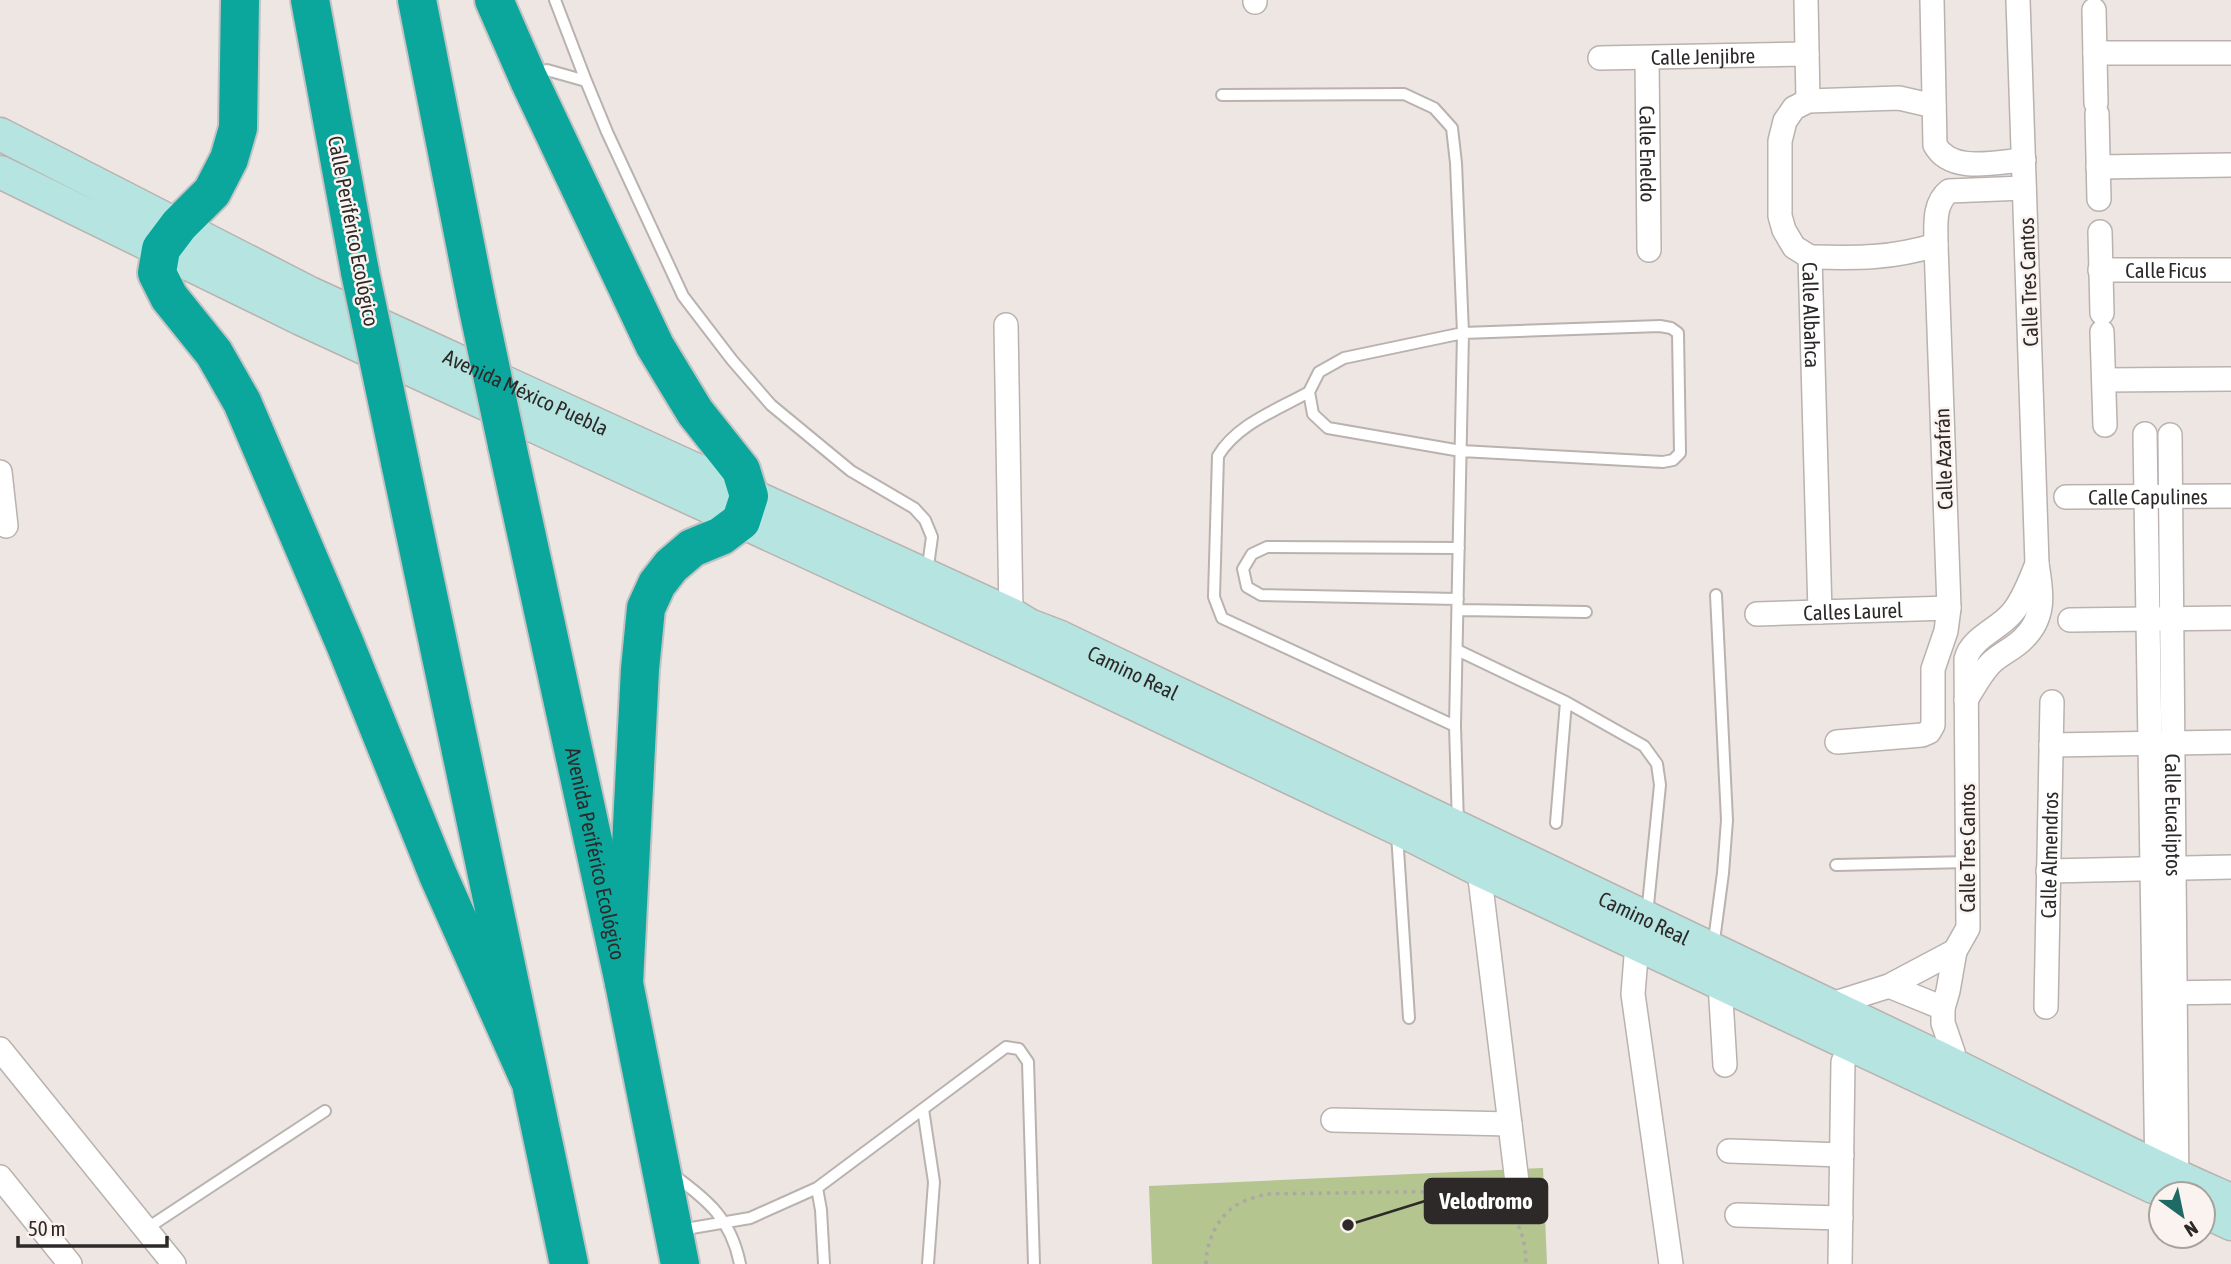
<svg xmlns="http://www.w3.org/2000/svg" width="2231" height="1264" font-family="'Asap Condensed',sans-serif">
	<rect width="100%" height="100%" fill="#ede6e2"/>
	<!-- green -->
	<path fill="#b4c58f" d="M1543 1168 1547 1264H1152L1149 1186Z"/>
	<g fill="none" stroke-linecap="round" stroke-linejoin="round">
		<!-- lane casing -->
		<g stroke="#b9b2af" stroke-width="14">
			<path id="lane" d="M555 0 586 81
				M536 76 547 70 586 81 607 132 683 296 732 360 771 405 851 471 914 508 925 520 932 537 927 573
				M1222 95 1404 94 1434 108 1452 128 1456 163 1463 333 1455 726 1458 824
				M1660 326 1671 328 1678 333 1680 453 1673 460 1663 462 1461 451 1328 428 1313 414 1309 392 1319 372 1344 358 1463 333Z
				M1309 392C1277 410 1237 424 1218 456L1214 597 1222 618 1455 726
				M1458 599 1261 595 1247 587 1243 569 1252 554 1267 547 1459 548
				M1458 610 1586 612
				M1457 650 1566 702 1556 823
				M1566 702 1644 746 1657 764 1660 785 1647 915
				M1397 834 1409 1018
				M1836 865 1968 862
				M1713 948 1723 873 1727 820 1716 595
				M923 1109 934 1182 928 1264
				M672 1174C708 1200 731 1219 740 1264
				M146 1229 325 1111
				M680 1230 750 1218 817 1188
				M824 1264 821 1210 817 1188 1006 1047 1019 1049 1028 1062 1034 1264"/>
		</g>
		<!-- street casing -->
		<g stroke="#b9b2af" stroke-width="26">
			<g id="street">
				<path d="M1806 0 1808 101"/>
				<path d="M1932 0 1935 145C1951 174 1996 162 2024 160"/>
				<path d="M1255 2V0"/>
				<path d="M2094 10 2096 103"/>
				<path d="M2095 53H2231"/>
				<path id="s1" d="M1600 58 1807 54"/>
				<path id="s2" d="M1647 58 1649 250"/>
				<path d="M2097 114 2099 199"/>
				<path d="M2098 167 2231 165"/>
				<path d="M2100 232 2102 313"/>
				<path id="s3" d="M1810 257 1820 612"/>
				<path d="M1810 257 1794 247 1784 230 1780 216V141L1785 121 1794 108 1808 101 1899 98 1934 106"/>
				<path d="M1810 257C1857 258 1889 259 1936 245"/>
				<path id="s4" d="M2100 270H2231"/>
				<path d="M1006 325 1011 614 1007 626"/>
				<path d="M2102 332 2105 425"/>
				<path d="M2104 380 2231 379"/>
				<path d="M2145 434 2157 1179"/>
				<path id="s5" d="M2170 435 2177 1194"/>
				<path d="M0 472 6 526"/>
				<path id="s6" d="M2066 497 2231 496"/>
				<path id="s7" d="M1757 614 1949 608"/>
				<path d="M2070 620 2231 618"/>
				<path d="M1966 700C1974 687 1981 673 1991 663 2000 654 2013 649 2022 640 2046 618 2042 593 2037 564L2018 0"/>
				<path d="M1837 742 1922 735 1929 732 1933 725V669L1946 631 1949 608 1936 245C1936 225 1933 204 1949 191L2024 188"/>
				<path d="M2051 745 2231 742"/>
				<path d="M1479 870 1517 1182"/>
				<path d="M2048 871 2231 867"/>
				<path d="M1642 932 1637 944 1633 994 1671 1264"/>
				<path d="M1955 951 1948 991 1943 1008V1023L1953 1052 1955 1074"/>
				<path d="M1720 983 1725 1065"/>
				<path d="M1889 986 1943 1008"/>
				<path d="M2160 993 2231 992"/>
				<path d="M1829 1005 1889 986 1955 951 1968 928 1966 659C1971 638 1999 629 2012 613 2024 599 2030 580 2037 564"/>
				<path id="s8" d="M2046 1007 2052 702"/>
				<path d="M0 1049 174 1264"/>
				<path d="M1333 1120 1510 1124"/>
				<path d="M1729 1151 1842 1155"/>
				<path d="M0 1177 70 1264"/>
				<path d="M1737 1215 1841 1218"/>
				<path d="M1840 1264 1843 1062 1851 1045"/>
			</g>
		</g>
		<!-- secondary casing -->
		<g stroke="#b9b2af" stroke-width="35">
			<g id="secondary">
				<path id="s9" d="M0 134 310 293 1011 614 1029 625 1058 636C1343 774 1628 911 1913 1045 2020 1096 2123 1154 2231 1200"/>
				<path d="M0 172 301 319 1048 663 1396 828 1479 870 2153 1187"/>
				<path d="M2203 1211 2231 1224"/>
			</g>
		</g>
		<!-- highway casing -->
		<g stroke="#c4c3c3" stroke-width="42">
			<g id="highway">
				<path d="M240 0 238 128 229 159 212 192 179 225 161 249 157 273 169 297 214 353 242 402 345 644 438 875 528 1077"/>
				<path d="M310 0 360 272"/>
				<path d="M417 0 477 304"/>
				<path d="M494 0 529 80 655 346 695 412 741 470 749 496 741 521 721 536 692 548 671 566 657 584 646 608 640 669 624 983"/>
				<path id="s10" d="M507 445 624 983 680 1264"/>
				<path d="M400 462 569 1264"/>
			</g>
		</g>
		<!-- path -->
		<path stroke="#aea8a5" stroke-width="3.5" stroke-dasharray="3.5 5" stroke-linecap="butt" d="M1206 1264C1206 1243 1217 1218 1235 1206 1243 1200 1256 1197 1266 1194L1471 1191C1509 1207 1525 1220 1526 1264"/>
		<!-- lane -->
		<use href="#lane" stroke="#fff" stroke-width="10"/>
		<!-- street -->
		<use href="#street" stroke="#fff" stroke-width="23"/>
		<!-- secondary -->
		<use href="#secondary" stroke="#b6e5e1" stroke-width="32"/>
		<!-- highway -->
		<use href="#highway" stroke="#0ca79c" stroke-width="38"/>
		<!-- highway-bridge casing -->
		<g stroke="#c4c3c3" stroke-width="42" stroke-linecap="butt">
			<path id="highway-bridge" d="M360 272 400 462
				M477 304 507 445"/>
		</g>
		<!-- highway-bridge -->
		<use href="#highway-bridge" stroke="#0ca79c" stroke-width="38"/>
	</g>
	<g text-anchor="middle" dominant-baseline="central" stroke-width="5" stroke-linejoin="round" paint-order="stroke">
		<!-- street labels -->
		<g font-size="21" fill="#2c2928" stroke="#faf3ef">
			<text stroke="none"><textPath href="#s1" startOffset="103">Calle Jenjibre</textPath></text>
			<text stroke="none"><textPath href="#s2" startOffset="96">Calle Eneldo</textPath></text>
			<text transform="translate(354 231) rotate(79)">Calle Periférico Ecológico</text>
			<text stroke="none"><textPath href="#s4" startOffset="66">Calle Ficus</textPath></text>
			<text transform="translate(2028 282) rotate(-92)">Calle Tres Cantos</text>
			<text stroke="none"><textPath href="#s3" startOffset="58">Calle Albahca</textPath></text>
			<text stroke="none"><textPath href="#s9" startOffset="586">Avenida México Puebla</textPath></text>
			<text transform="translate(1943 459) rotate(-92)">Calle Azafrán</text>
			<text stroke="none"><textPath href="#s6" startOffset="82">Calle Capulines</textPath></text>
			<text stroke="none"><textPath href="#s7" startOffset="96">Calles Laurel</textPath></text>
			<text stroke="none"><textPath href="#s9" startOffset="1255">Camino Real</textPath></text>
			<text stroke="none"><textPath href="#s5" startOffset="380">Calle Eucaliptos</textPath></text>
			<text transform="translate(1967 848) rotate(-90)">Calle Tres Cantos</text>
			<text stroke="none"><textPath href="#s10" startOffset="418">Avenida Periférico Ecológico</textPath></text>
			<text stroke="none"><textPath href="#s8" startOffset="152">Calle Almendros</textPath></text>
			<text stroke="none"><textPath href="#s9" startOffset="1822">Camino Real</textPath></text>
		</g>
	</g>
	<!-- callouts -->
	<path fill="none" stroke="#2c2928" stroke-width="2.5" d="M1348 1225L1425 1201"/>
	<circle fill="#2c2928" stroke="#faf3ef" stroke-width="2.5" cx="1348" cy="1225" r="7"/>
	<rect fill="#2c2928" stroke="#2c2928" stroke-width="2.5" x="1425" y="1179" width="122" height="44" rx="7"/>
	<g font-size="23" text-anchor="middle" font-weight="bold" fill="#fff">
		<text x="1486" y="1209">Velodromo</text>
	</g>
	<!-- north arrow -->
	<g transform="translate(2182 1215) rotate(147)"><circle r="33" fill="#faf3ef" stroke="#a8a29f" stroke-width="2"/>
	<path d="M0-5L12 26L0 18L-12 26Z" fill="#1f6a65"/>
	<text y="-10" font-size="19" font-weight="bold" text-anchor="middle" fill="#2c2928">N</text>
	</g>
	<!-- scale -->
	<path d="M18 1236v10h149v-10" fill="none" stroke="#2c2928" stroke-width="3.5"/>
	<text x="28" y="1236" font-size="21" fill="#2c2928" stroke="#faf3ef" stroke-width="5" paint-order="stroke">50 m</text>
</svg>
